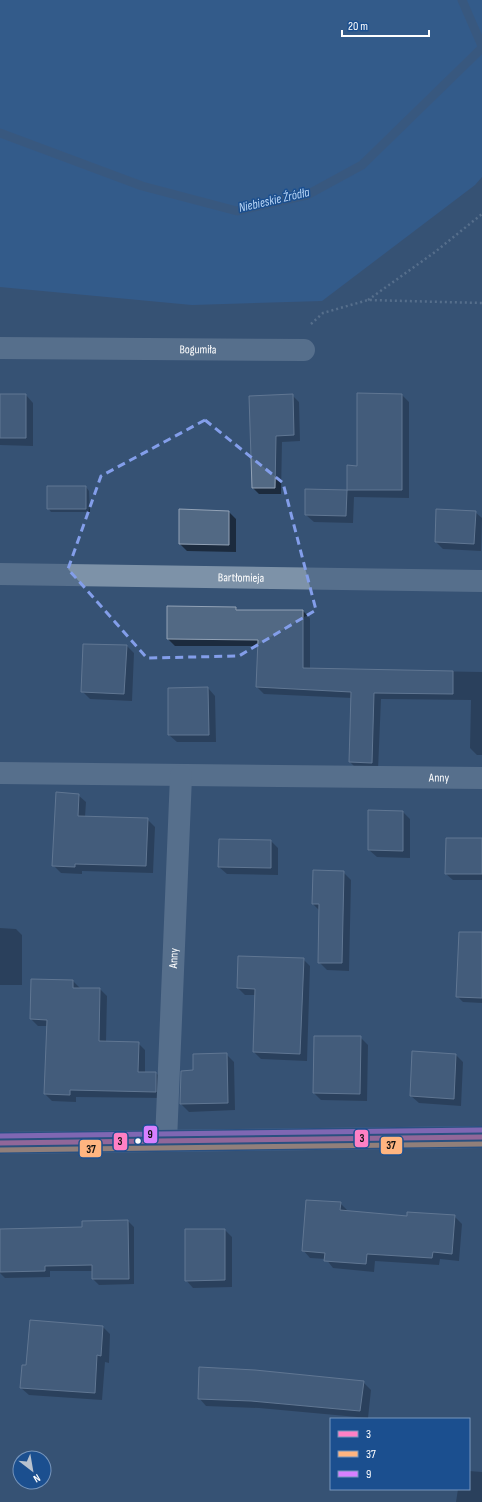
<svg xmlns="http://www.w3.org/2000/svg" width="482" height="1502" font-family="'Sofia Sans Condensed',sans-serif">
	<rect width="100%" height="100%" fill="#365274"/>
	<!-- green -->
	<path fill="#2f66a5" d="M0 0H482V177L475 185 322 301 192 305 0 287Z"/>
	<!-- shadow -->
	<path fill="#0007" d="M0 395H26L33 403V446L0 445Z
		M292 395 299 402 300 441 282 442 281 494H259L253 488Z
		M402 395 409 402V498L354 497 353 523 314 522 306 515V490L348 491V466L358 467Z
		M86 487 89 491 90 512H51L48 508Z
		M229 512 236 519V552L187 551 180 544Z
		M475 512 482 518 481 551 443 549 436 542Z
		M236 608 238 611H303L310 618V669L482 672V755H477L470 748 471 700 381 699 378 770 357 769 350 762 352 698 264 694 257 687 259 646H175L168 639Z
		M127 646 134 653 132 701 90 699 82 691Z
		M208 688 215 696 216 742H177L169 735Z
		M78 795 86 802 85 817 147 819 155 827 153 873 82 871V874L61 873 53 865Z
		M403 812 410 819V858L377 857 369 850Z
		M482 839V880H453L446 874Z
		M271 841 278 848V875L227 874 219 867Z
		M343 872 351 880 349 971 327 970 319 962 320 911 313 904Z
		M0 928 16 929 22 935V985H0Z
		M482 933V1003L463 1002 457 996Z
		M303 959 310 966 307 1061 261 1059 254 1052 256 995H245L238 988Z
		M32 980 73 981 80 988 100 989 107 996 106 1042 138 1043 145 1050V1073H156L163 1080 162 1098 76 1097V1102L52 1101 45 1094 48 1026H38L31 1019Z
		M360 1037 368 1045 367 1101 321 1100 314 1093Z
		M226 1054 234 1062 235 1110 189 1112 181 1104 182 1071H195Z
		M456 1055 463 1062 461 1106 419 1103 411 1096Z
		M340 1203 348 1211 408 1217 454 1216 462 1224 459 1261 440 1259 439 1265 375 1261 374 1272 333 1268 326 1259 310 1258 303 1250Z
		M128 1221 134 1227V1284L99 1285 93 1279V1271H50V1277L5 1278 0 1273V1230L83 1228Z
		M225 1230 232 1237V1287L193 1288 186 1280Z
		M31 1321 103 1327 110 1334 109 1363 105 1362 102 1400 29 1395 21 1388 27 1366Z
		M363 1382 371 1390 368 1418 259 1408 206 1406 199 1398Z
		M469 1471 482 1472V1502H456L458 1489H469Z"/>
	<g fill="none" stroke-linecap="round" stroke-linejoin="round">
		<!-- stream -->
		<path stroke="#3b618d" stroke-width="9" d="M462 0 482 46
			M0 133 142 186 237 211 307 195 362 165 482 48"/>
	</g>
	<!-- building -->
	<path fill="#526984" stroke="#92a2b6" d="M357 393 402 394V490H347V465L357 466Z
		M0 394H26V438H0Z
		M293 394 294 435 276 436 275 488H252L249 396Z
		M47 486H86V509H47Z
		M305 489 347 490 346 516 305 515Z
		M179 509 229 511V545L179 544Z
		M436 509 476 511 474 544 435 542Z
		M167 606 236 607V610H303V668L453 671V694L374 693 372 763 349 762 351 692 256 687 258 640 167 639Z
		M83 644 127 645 124 694 81 692Z
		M208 687 209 735H168V688Z
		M56 792 79 794 78 816 148 818 146 866 75 864V867L52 866Z
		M368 810 403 811V851L368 850Z
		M446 838H482V874H445Z
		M219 839 271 840V868L218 867Z
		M313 870 344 871 342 963H318L319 904H312Z
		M459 932H482V998L456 997Z
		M238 956 304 958 300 1054 253 1052 255 989 237 988Z
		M31 979 73 980V988H100L99 1041 139 1042 138 1072H156V1092L70 1090V1095L44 1094 47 1020 30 1019Z
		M314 1036H361L360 1094 313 1093Z
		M412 1051 456 1054 454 1099 410 1096Z
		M227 1053 228 1103 180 1104 181 1071 193 1070V1054Z
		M306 1200 341 1202 340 1210 407 1216V1212L455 1215 452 1254 433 1252 432 1258 367 1254 366 1264 324 1261 325 1253 302 1251Z
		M128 1220 129 1279H92V1265L45 1266V1271L0 1272V1229L82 1227V1221Z
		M185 1229H225V1280L185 1281Z
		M30 1320 103 1326 101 1356 97 1355 95 1393 20 1388 22 1365H26Z
		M199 1367 255 1370 364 1381 360 1411 251 1401 198 1399Z"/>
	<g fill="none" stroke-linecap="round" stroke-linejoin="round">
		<!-- path -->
		<path stroke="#7d92a8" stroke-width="2.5" stroke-dasharray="2 3" stroke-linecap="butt" d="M368 300 435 252 482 214
			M311 324 323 313 368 300 482 303"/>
		<!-- minor -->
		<g stroke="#7d92a8" stroke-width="22">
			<path id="s1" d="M0 348 304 350"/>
			<path id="s2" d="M0 574 482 581"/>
			<path id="s3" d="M0 773 482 778"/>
			<path id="s4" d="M166 1141 181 776"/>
		</g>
		<!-- major -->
		<path stroke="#7d8ea7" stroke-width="22" d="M0 1143 482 1137"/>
		<!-- bus-1 casing -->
		<g stroke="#1b4f8f" stroke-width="8">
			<path id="bus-1" d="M0 1143 482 1137"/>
		</g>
		<!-- bus-2 casing -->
		<g stroke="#1b4f8f" stroke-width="8">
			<path id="bus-2" d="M0 1150 482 1144"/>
		</g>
		<!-- bus-3 casing -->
		<g stroke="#1b4f8f" stroke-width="8">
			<path id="bus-3" d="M0 1136 482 1130"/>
		</g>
		<!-- bus-1 -->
		<use href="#bus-1" stroke="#ff80c5" stroke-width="5"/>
		<!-- bus-2 -->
		<use href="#bus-2" stroke="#ffb580" stroke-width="5"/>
		<!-- bus-3 -->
		<use href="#bus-3" stroke="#d880ff" stroke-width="5"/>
	</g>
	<!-- marked area -->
	<path d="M0 0H482V1502H0ZM205 420 283 483 316 610 239 656 147 658 68 569 101 476Z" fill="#365274" fill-opacity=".55" fill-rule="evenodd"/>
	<path fill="none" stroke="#839eea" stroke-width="3" stroke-dasharray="8 5" stroke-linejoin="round" d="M205 420 283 483 316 610 239 656 147 658 68 569 101 476Z"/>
	<!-- markers -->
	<circle fill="#fff" stroke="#1b4f8f" stroke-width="1.5" cx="138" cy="1141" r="3.5"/>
	<g text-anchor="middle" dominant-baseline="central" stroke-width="3" stroke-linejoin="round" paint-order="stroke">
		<!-- street labels -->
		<g font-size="12" fill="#fff" stroke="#1b4f8f">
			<text stroke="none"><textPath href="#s1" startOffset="198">Bogumiła</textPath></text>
			<text stroke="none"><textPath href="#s2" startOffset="241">Bartłomieja</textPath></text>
			<text stroke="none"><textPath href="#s3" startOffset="439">Anny</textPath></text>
			<text stroke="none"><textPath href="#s4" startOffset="183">Anny</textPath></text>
		</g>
		<!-- water labels -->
		<g font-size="13" font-style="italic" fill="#b5d3f5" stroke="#1b4f8f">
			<text transform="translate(274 200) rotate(-13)">Niebieskie Źródła</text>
		</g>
	</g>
	<g stroke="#1b4f8f" stroke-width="1.5">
		<rect x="143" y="1125" width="15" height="19" rx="4" fill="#d880ff"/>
		<rect x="354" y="1129" width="15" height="19" rx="4" fill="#ff80c5"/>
		<rect x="113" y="1132" width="15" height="19" rx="4" fill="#ff80c5"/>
		<rect x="380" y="1136" width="23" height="19" rx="4" fill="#ffb580"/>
		<rect x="79" y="1139" width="23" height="19" rx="4" fill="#ffb580"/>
	</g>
	<g font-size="11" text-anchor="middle" font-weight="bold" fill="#111">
		<text x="150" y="1138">9</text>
		<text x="362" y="1142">3</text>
		<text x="120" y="1145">3</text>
		<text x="391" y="1149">37</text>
		<text x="91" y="1153">37</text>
	</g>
	<!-- legend -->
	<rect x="330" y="1418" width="140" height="72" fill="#1b4f8f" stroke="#7695bc"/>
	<rect x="338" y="1431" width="20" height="6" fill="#ff80c5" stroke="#7695bc"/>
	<text x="366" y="1438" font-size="12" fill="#ffffff">3</text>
	<rect x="338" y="1451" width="20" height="6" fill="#ffb580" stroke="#7695bc"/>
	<text x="366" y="1458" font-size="12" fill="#ffffff">37</text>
	<rect x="338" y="1471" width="20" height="6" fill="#d880ff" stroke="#7695bc"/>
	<text x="366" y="1478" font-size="12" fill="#ffffff">9</text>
	<!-- north arrow -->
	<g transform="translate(32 1470) rotate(149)"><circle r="19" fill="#1b4f8f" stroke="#7695bc"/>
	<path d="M0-3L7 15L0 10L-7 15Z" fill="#b9c2ce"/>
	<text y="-6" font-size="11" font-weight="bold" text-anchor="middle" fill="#ffffff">N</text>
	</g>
	<!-- scale -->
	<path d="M342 30v6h87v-6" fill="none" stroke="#ffffff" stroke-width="2"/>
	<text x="348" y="30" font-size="12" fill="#ffffff" stroke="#1b4f8f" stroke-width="3" paint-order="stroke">20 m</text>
</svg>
